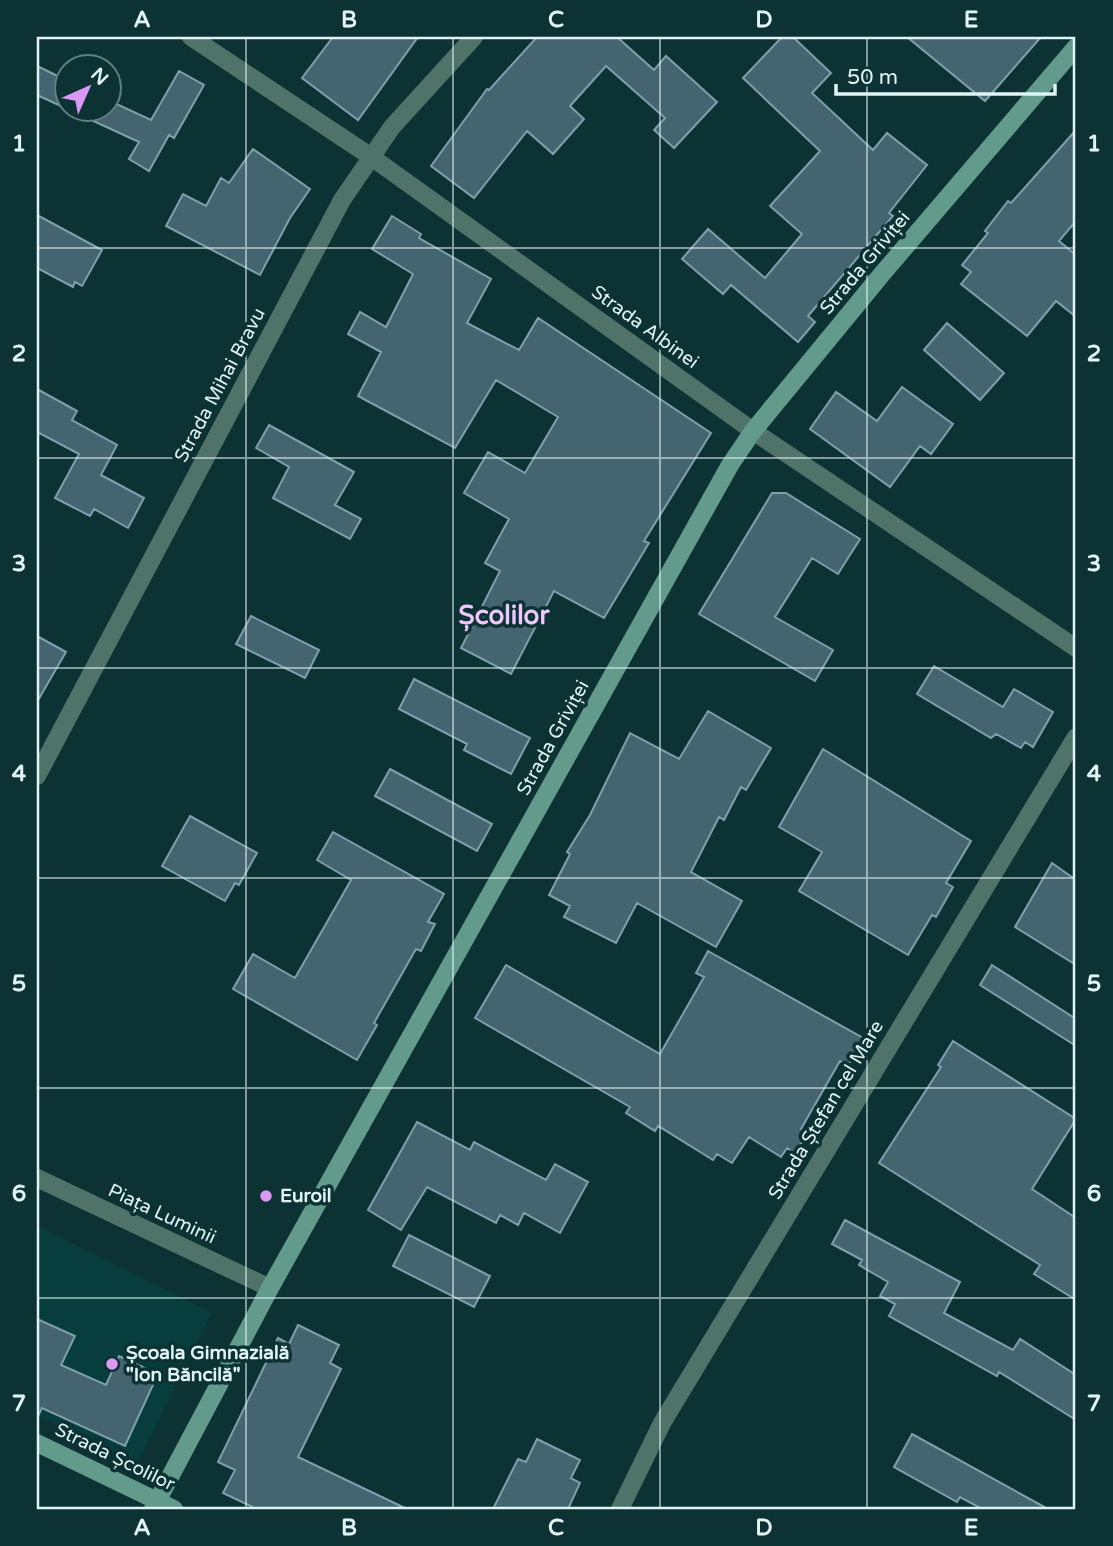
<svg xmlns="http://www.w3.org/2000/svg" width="1113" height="1546" font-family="'Varela Round',sans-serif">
	<rect width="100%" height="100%" fill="#0c3233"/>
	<!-- built -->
	<path fill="#083d3e" d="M37 1226 212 1313 137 1465 37 1415Z"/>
	<!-- building -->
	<path fill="#446470" stroke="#7ea0ac" stroke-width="2" d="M333 37H418L358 120 302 78Z
		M537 37H617L654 70 666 56 717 102 674 148 654 130 665 118 606 66 570 106 584 119 553 154 527 131 474 198 431 166 487 89 489 90Z
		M782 37H793L831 73 812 93 873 150 887 133 927 165 889 213 893 216 808 316 815 322 798 342 731 285 723 294 682 259 708 229 765 278 802 234 770 206 820 151 743 78Z
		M907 37H1041L985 101Z
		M37 66 66 80V108H108V100L151 120 179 71 204 85 174 138 169 135 149 171 129 159 139 142 37 95Z
		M1076 130V221L1059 241 1076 255V317L1056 301 1027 336 961 284 971 272 962 265 988 233 985 231 1008 201 1011 203Z
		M253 149 310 189 290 218 260 275 166 226 183 194 206 206 221 178 229 183Z
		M37 215 102 250 82 286 75 282 73 287 37 268Z
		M392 216 421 234 419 238 491 279 467 323 519 350 538 318 711 433 644 541 649 543 604 618 554 591 511 674 461 648 500 571 485 563 509 519 464 493 488 452 525 473 558 417 496 380 455 448 358 396 381 352 348 334 360 312 386 327 413 274 372 249Z
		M947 323 1004 373 980 400 924 350Z
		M902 387 953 424 931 454 920 446 890 487 810 429 836 392 877 421Z
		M37 389 77 411 72 420 117 445 101 475 144 498 128 528 94 509 90 516 55 498 79 454 37 432Z
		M269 425 354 472 335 505 361 519 350 539 273 498 289 467 256 448Z
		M772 493H786L860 539 838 574 812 558 775 617 833 650 815 681 699 614Z
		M251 616 319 650 305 678 236 644Z
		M37 636 66 652 37 702Z
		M934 666 1003 707 1014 689 1053 712 1033 747 1025 742 1021 748 996 734 991 738 917 694Z
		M414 679 530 738 511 774 464 750 467 744 399 709Z
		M708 711 771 748 746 790 741 787 724 820 719 817 691 872 742 901 716 947 637 903 616 943 564 917 570 906 549 895 570 854 567 852 590 815 630 733 679 759Z
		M823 749 971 841 946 883 953 887 936 917 932 915 908 955 799 891 822 852 779 827Z
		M390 769 492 824 477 851 375 796Z
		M190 816 257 853 239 885 235 883 225 901 162 866Z
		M333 832 444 894 428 922 435 924 421 951 416 949 374 1023 377 1025 357 1060 233 989 253 954 295 978 351 880 317 860Z
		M1052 863 1076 880V965L1015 927Z
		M708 951 863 1038 848 1066 840 1061 801 1129 808 1133 795 1153 787 1148 781 1157 749 1137 732 1163 717 1154 713 1160 658 1126 655 1131 626 1113 630 1107 475 1018 506 965 660 1054 704 977 696 973Z
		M992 965 1076 1019V1046L980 985Z
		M953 1041 1076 1119 1032 1189 1076 1218V1300L1034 1274 1040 1265 879 1163 941 1067 938 1065Z
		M417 1122 470 1150 474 1142 546 1180 555 1164 588 1182 560 1233 524 1213 518 1225 500 1215 496 1223 427 1187 401 1230 368 1210Z
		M845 1220 960 1282 944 1313 1013 1350 1020 1339 1076 1375V1420L999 1372 997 1376 889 1316 895 1304 880 1296 888 1282 859 1265 862 1260 832 1244Z
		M409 1235 490 1276 474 1307 393 1266Z
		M37 1319 75 1336 61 1365 106 1385 119 1356 158 1374 125 1446 42 1408 37 1418Z
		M298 1325 339 1345 330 1363 341 1369 298 1457 407 1509H257L223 1493 235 1470 218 1462 278 1338 289 1344Z
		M912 1434 1048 1509H982L960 1497 957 1502 894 1467Z
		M537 1439 580 1460 571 1478 580 1483 568 1509H493L518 1459 526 1462Z"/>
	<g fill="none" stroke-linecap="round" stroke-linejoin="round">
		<!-- street -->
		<path stroke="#507369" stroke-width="18" d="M191 37 370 156 753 431 1076 648
			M37 776 342 200 392 127 474 37
			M37 1178 270 1288
			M620 1509 662 1423 1076 737"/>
		<!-- secondary -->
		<path stroke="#629b8b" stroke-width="18" d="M37 1443 174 1509
			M153 1509 270 1288 730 465 753 431 882 274 1076 47"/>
	</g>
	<!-- grid -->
	<path fill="none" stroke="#e0f4f5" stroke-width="2" stroke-opacity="0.55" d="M246 37V1509M453 37V1509M660 37V1509M867 37V1509M37 248H1076M37 458H1076M37 668H1076M37 878H1076M37 1088H1076M37 1298H1076"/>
	<!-- markers -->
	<g fill="#db99f6" stroke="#0c3233" stroke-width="2.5">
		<circle cx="266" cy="1196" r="7"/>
		<circle cx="112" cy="1364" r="7"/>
	</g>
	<g text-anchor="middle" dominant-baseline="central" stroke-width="7" stroke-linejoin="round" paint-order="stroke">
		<!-- street labels -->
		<g font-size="19" fill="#e0f4f5" stroke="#0c3233">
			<text transform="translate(865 263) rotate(-50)">Strada Griviței</text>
			<text transform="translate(645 327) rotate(36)">Strada Albinei</text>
			<text transform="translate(220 385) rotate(-62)">Strada Mihai Bravu</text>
			<text transform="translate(553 738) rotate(-61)">Strada Griviței</text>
			<text transform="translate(826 1110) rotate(-59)">Strada Ștefan cel Mare</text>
			<text transform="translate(162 1214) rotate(25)">Piața Luminii</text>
			<text transform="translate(115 1457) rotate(26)">Strada Școlilor</text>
		</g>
		<!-- poi labels -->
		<g font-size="19" font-weight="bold" fill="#e0f4f5" stroke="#0c3233" text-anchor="start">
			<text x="280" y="1196">Euroil</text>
			<text x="126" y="1353">Școala Gimnazială<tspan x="126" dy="22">"Ion Băncilă"</tspan></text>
		</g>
		<!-- district labels -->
		<g font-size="26" font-weight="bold" fill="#edc8fc" stroke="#0c3233">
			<text x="504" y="615">Școlilor</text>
		</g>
	</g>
	<!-- border -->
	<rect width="1113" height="1546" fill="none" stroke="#0c3233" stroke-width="77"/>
	<!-- north arrow -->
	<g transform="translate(88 88) rotate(45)"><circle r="33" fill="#0c3233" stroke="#618081" stroke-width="2"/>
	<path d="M0-5L12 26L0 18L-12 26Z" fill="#db99f6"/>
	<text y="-10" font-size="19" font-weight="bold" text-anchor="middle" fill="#e0f4f5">N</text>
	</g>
	<!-- scale -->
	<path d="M836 84v10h219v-10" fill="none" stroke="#e0f4f5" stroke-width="3.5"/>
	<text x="847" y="84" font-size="21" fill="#e0f4f5" stroke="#0c3233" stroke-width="5" paint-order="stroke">50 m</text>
	<rect x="38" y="38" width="1036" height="1470" fill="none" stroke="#e0f4f5" stroke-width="2.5"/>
	<g font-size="23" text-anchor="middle" font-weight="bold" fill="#e0f4f5">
		<text x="142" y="27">A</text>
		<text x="349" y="27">B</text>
		<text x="556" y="27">C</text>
		<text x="764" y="27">D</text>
		<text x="971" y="27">E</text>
		<text x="19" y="151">1</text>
		<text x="1094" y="151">1</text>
		<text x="19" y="361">2</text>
		<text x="1094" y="361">2</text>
		<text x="19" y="571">3</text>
		<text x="1094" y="571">3</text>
		<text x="19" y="781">4</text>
		<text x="1094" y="781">4</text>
		<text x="19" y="991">5</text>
		<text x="1094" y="991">5</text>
		<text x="19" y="1201">6</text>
		<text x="1094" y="1201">6</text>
		<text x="19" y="1411">7</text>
		<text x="1094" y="1411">7</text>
		<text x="142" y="1535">A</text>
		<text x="349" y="1535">B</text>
		<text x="556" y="1535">C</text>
		<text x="764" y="1535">D</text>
		<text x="971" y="1535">E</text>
	</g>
</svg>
